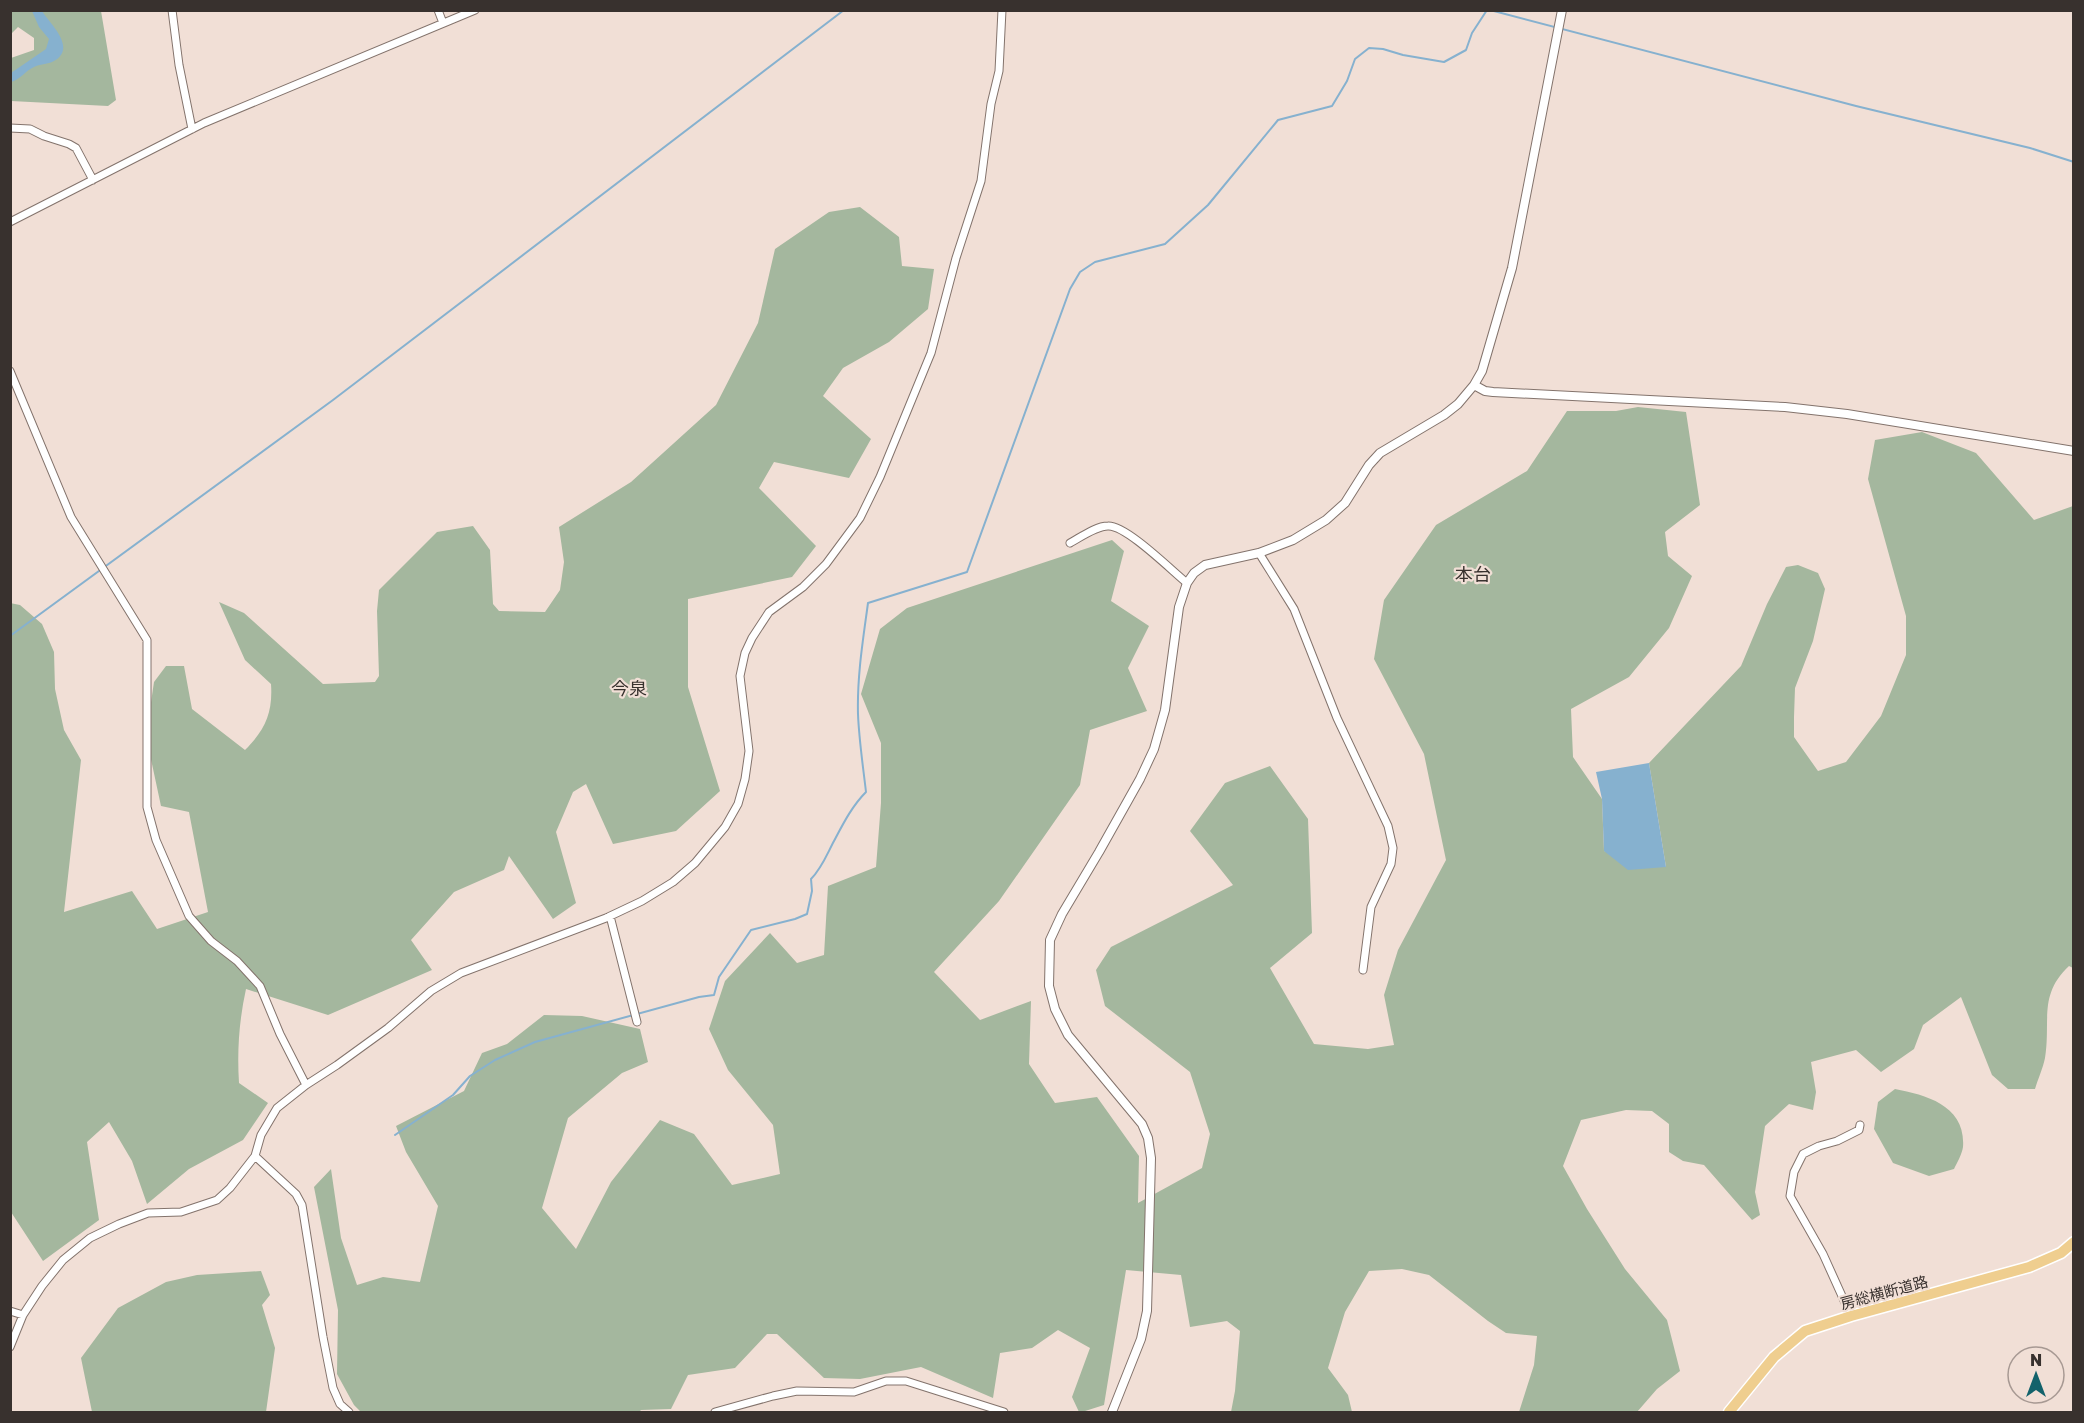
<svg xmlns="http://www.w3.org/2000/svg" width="2084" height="1423" font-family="'Golos Text','Noto Sans JP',sans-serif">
	<rect width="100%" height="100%" fill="#f1dfd6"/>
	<!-- green -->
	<path fill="#a4b79e" d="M11 11H101L116 100 108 106 11 101V58L34 50V38L18 27 11 34Z
		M860 207 899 237 902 266 934 269 928 309 889 342 843 368 823 396 871 439 849 478 774 462 759 488 816 546 792 577 688 599V687L720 791 676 831 613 844 586 784 573 792 556 832 576 903 553 919 509 856 504 870 454 892 411 940 432 970 328 1015 246 989C239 1021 237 1051 239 1083L268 1103 243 1140 189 1169 147 1204 132 1161 109 1122 87 1142 99 1220 43 1261 11 1212 10 603 20 605 42 624 54 652 55 689 64 730 81 760 64 912 132 891 157 929 208 912 189 812 161 806 146 736 154 682 166 666H184L192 709 245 750C265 730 273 713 271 684L245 660 219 602 244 613 323 684 375 682 379 676 377 611 379 590 437 532 473 526 490 550 493 604 499 611 545 612 560 590 564 562 559 527 631 482 716 405 758 323 775 249 829 212Z
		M1638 407 1686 412 1700 505 1665 532 1668 556 1692 576 1669 628 1629 677 1571 709 1573 757 1602 799 1604 851 1666 867 1649 763 1741 666 1767 604 1786 567 1798 565 1818 573 1825 589 1813 641 1795 688 1794 717V737L1818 771 1846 762 1881 716 1906 655V616L1868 479 1875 440 1922 432 1976 453 2034 520 2073 506V968L2069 966C2038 995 2051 1021 2045 1058 2043 1068 2038 1079 2035 1089H2008L1992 1075 1961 997 1923 1025 1914 1049 1881 1072 1856 1050 1811 1062 1816 1092 1813 1110 1789 1104 1765 1126 1755 1192 1760 1215 1752 1220 1704 1165 1683 1161 1669 1152V1124L1652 1111 1626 1110 1581 1120 1563 1166 1587 1209 1625 1269 1667 1320 1680 1371 1657 1389 1637 1412H1519L1534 1365 1537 1336 1506 1333 1488 1321 1429 1275 1402 1269 1369 1271 1345 1312 1328 1368 1348 1395 1352 1412H1231L1235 1391 1240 1331 1227 1321 1190 1327 1181 1275 1126 1270 1104 1405 1082 1412H1079L1072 1397 1090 1348 1058 1330 1032 1348 1000 1353 993 1398 921 1367 860 1379 824 1378 777 1334H767L735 1368 688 1375 671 1409 641 1410 639 1412H361L354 1405 337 1374 338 1310 314 1187 331 1169 341 1238 357 1285 383 1277 420 1282 438 1206 406 1152 396 1126 464 1091 482 1053 507 1044 544 1015 582 1016 640 1029 648 1062 622 1073 568 1118 542 1208 576 1249 611 1182 660 1120 694 1134 732 1185 780 1174 773 1125 728 1070 709 1029 725 981 770 933 797 963 824 955 828 886 876 867 881 803V743L861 694 880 629 907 608 1112 540 1124 551 1111 601 1149 626 1128 668 1147 711 1090 730 1080 785 999 901 934 972 980 1020 1031 1001 1029 1064 1055 1103 1097 1097 1139 1156 1138 1203 1202 1168 1210 1134 1190 1072 1105 1006 1096 970 1111 947 1233 885 1190 831 1225 783 1270 766 1308 819 1312 933 1270 968 1314 1044 1368 1049 1394 1045 1384 995 1398 950 1446 860 1424 754 1374 659 1384 600 1436 525 1527 471 1567 411H1616Z
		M1895 1089C1927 1095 1966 1106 1963 1147 1962 1154 1957 1163 1954 1169L1929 1176 1893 1163 1874 1129 1878 1102Z
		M261 1271 270 1295 262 1305 275 1348 266 1412H92L81 1358 118 1308 166 1282 197 1275Z"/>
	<!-- water -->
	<path fill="#86b1cf" d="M32 11H42C50 24 79 49 52 62 47 64 40 64 34 67 25 71 21 79 11 82V73L46 49 49 39 39 27Z
		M1649 763 1666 867 1628 870 1604 851 1602 799 1596 772Z"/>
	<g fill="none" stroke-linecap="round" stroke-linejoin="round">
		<!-- stream -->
		<path stroke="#86b1cf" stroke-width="2" d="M1490 10 1856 106 2030 148 2074 162
			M10 636 333 400 844 10
			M395 1135 453 1095 470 1076 495 1060 535 1042 699 997 714 995 719 977 751 930 795 919 807 914 812 891 811 879C822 868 827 854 834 841 843 824 852 806 866 792 863 766 859 740 858 714 857 676 863 640 868 603L967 572 1070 289 1080 272 1095 262 1165 244 1208 205 1278 120 1332 106 1347 81 1355 59 1369 48 1383 49 1403 55 1444 62 1466 50 1472 33 1487 10"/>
		<!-- minor casing -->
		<g stroke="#83736c" stroke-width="9">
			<path id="minor" d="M172 10 179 65 192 129
				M438 10 443 23
				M10 128 30 129 44 136 69 144 76 148 93 180
				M10 222 204 123 475 10
				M10 371 71 517 147 640V807L156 840 189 916 211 941 237 961 260 986 280 1034 306 1085
				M1070 543C1081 537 1096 526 1108 526 1126 525 1171 570 1187 583
				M1259 553 1294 609 1337 718 1388 826 1393 848 1391 864 1371 907 1363 970
				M610 916 637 1022
				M255 1156 296 1194 302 1205 323 1337 333 1388 340 1404 349 1412
				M10 1311 23 1315
				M1851 1316 1823 1254 1790 1196 1794 1172 1803 1154 1819 1146 1837 1141 1859 1130 1860 1125
				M10 1347 23 1315 42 1286 63 1260 90 1238 119 1224 148 1213 181 1212 217 1200 230 1188 255 1156 261 1135 277 1108 306 1085 337 1065 388 1028 431 991 461 973 606 918 642 901 673 882 695 863 725 827 738 804 745 779 749 751 740 676 745 653 752 638 769 612 803 587 826 564 860 518 880 477 931 353 956 258 981 181 991 104 999 71 1002 10
				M715 1412 773 1396 797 1391 854 1392 886 1381H906L1004 1412"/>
		</g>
		<!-- tertiary casing -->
		<g stroke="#83736c" stroke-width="10">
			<path id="tertiary" d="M1474 385 1485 391 1493 392 1785 407 1847 414 2074 451
				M1112 1412 1141 1339 1147 1311 1151 1158 1148 1138 1142 1124 1068 1035 1055 1009 1049 986 1050 940 1062 914 1099 852 1140 779 1154 749 1165 710 1179 607 1187 583 1194 573 1205 565 1259 553 1293 540 1326 520 1345 503 1369 465 1380 453 1444 415 1458 404 1474 385 1482 371 1512 268 1562 10"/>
		</g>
		<!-- trunk casing -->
		<g stroke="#fff" stroke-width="13">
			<path id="trunk" d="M1729 1412 1774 1357 1805 1331 1851 1316 2029 1267 2061 1253 2074 1242"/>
		</g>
		<!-- minor -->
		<use href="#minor" stroke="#fff" stroke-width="7"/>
		<!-- tertiary -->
		<use href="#tertiary" stroke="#fff" stroke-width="8"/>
		<!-- trunk -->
		<use href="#trunk" stroke="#efce8f" stroke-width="10"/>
	</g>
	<g text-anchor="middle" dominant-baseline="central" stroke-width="4.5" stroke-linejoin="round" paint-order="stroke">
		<!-- street labels -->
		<g font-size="15" fill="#38312e" stroke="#f1dfd6">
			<text transform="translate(1884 1292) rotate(-15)">房総横断道路</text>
		</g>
		<!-- quarter labels -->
		<g font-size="18" fill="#38312e" stroke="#f1dfd6">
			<text x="1473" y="574">本台</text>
			<text x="629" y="688">今泉</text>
		</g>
	</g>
	<!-- border -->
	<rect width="2084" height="1423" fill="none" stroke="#38312e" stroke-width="24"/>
	<!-- north arrow -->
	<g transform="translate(2036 1375)"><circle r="28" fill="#f1dfd6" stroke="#a79993" stroke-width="1.5"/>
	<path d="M0-4.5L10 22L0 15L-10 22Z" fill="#13626b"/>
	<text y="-9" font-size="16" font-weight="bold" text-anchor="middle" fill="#38312e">N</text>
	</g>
</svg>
